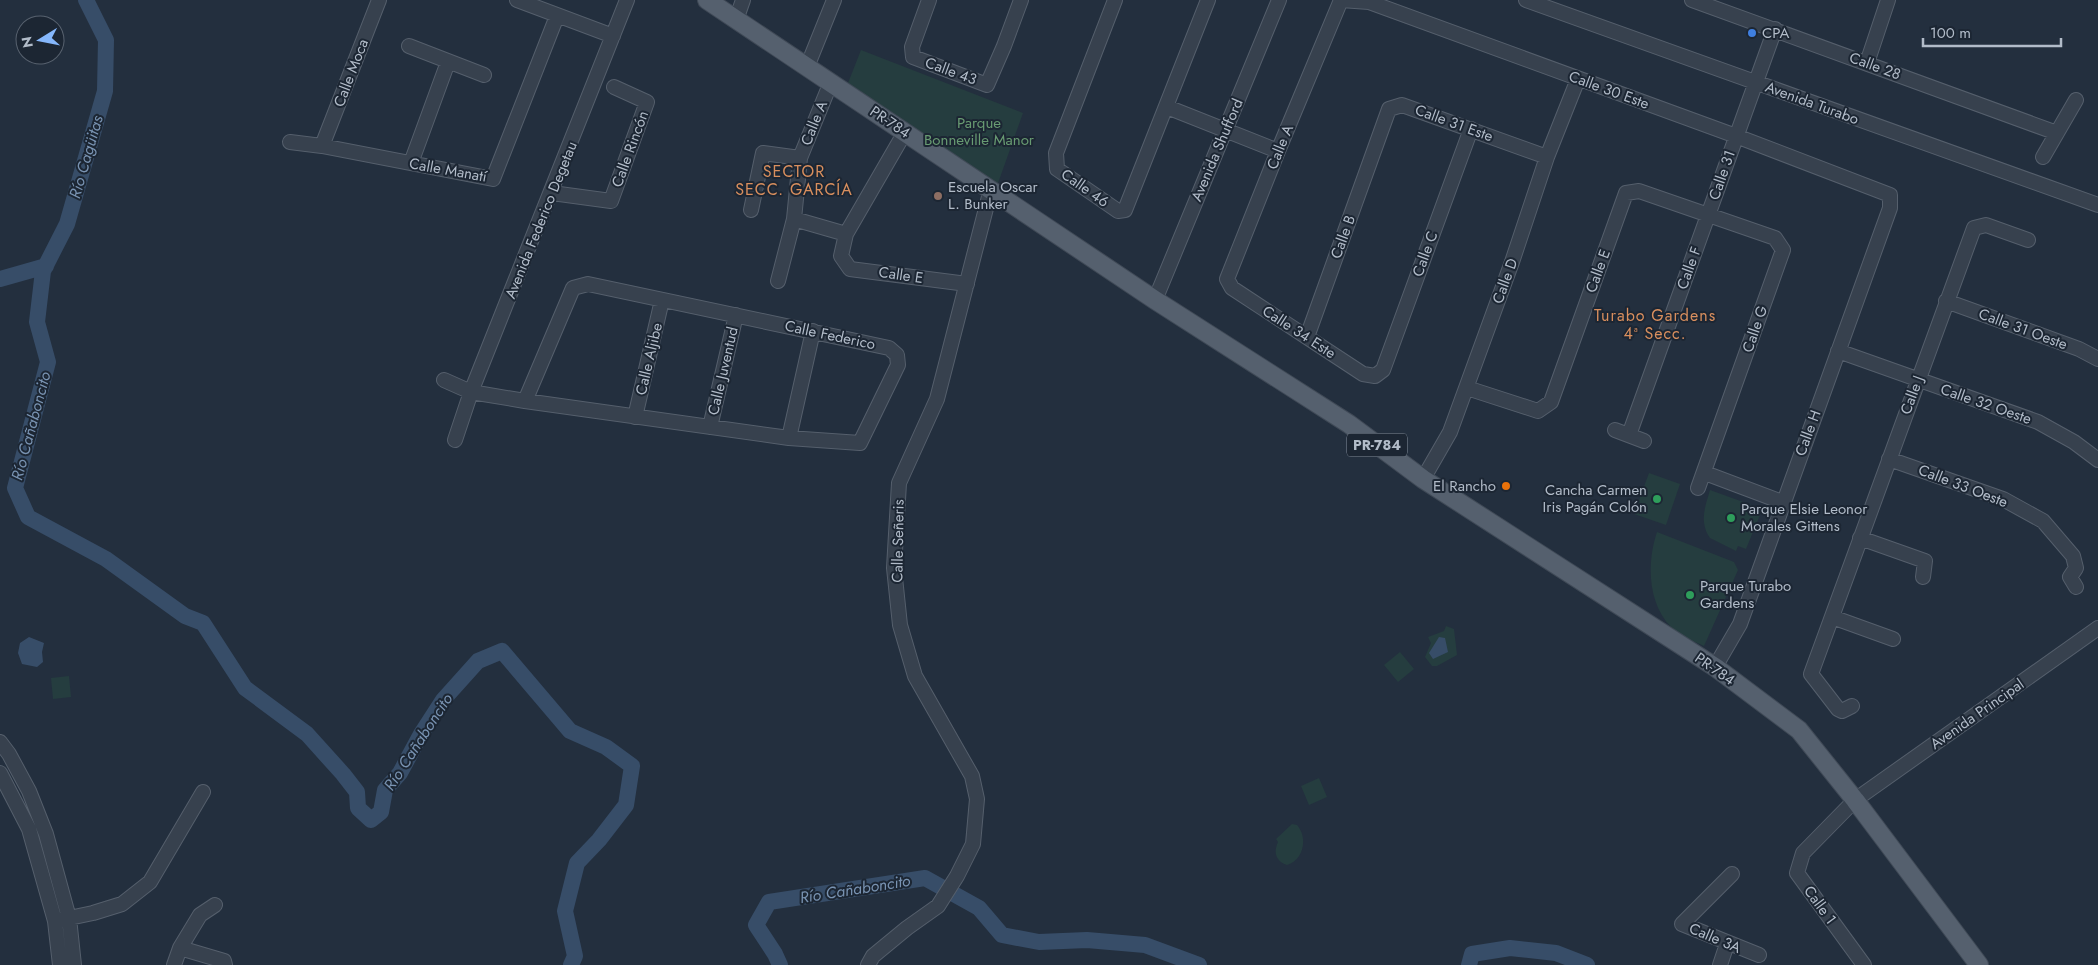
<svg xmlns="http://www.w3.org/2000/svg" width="2098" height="965" font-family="Jost,sans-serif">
	<rect width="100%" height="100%" fill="#232f3e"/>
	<!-- green -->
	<path fill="#253d3f" d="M861 50 1023 113 997 186 848 83Z
		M1649 473 1680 484 1666 525 1634 514Z
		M1710 490 1757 507 1760 515 1746 549 1738 546 1736 551 1710 538C1699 522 1705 507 1710 490Z
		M1657 532 1734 562 1738 570 1704 646C1693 641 1680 636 1671 627 1647 602 1647 562 1657 532Z
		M1446 626 1454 629 1457 655 1437 666H1432L1425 657 1431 643 1428 637 1444 631Z
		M1400 652 1414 669 1398 682 1384 665Z
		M69 676 71 697 53 699 51 678Z
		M1319 778 1327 797 1309 805 1301 786Z
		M1292 824 1297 825C1308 837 1304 860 1287 865 1276 861 1273 853 1278 842L1276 839Z"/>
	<!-- water -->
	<path fill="#374d68" d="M29 637 44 643 42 652 43 662 37 667 22 664 18 653 20 643Z
		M1439 637 1445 638 1448 652 1433 659 1429 653Z"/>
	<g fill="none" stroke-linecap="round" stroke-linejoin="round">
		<!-- river -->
		<path stroke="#374d68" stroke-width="16" d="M86 0 106 40 105 91 67 224 43 271 37 322 48 362 15 488 28 517 106 559 185 616 203 623 245 688 307 734 343 774 357 792 358 808 371 820 381 812 385 790 400 773 421 734 443 700 478 661 502 651 570 731 606 747 632 766 626 805 599 840 577 863 565 911 575 956 571 965
			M0 279 46 266
			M780 965 775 954 756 925 769 902 925 878 979 908 1002 935 1039 942 1087 940 1145 945 1199 965
			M1469 965 1472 954 1510 948 1556 953 1587 965"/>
		<!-- minor casing -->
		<g stroke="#555f6c" stroke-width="16">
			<path id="minor" d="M517 0 613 36
				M929 0 912 47 913 57 987 85 1004 46 1021 0
				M1115 0 1056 153 1057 169 1118 211 1125 210 1208 0
				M1526 0 2098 205
				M1692 0 2057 133
				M736 20 743 0
				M409 46 484 75
				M1867 63 1888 0
				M807 67 834 0
				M1167 107 1278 151
				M1471 129 1383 370 1375 376 1363 374 1232 288 1227 279 1278 151 1341 0 1369 2 1736 136 1890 195V208L1740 624 1715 667
				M905 132 846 234 841 256 850 269 967 284
				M290 142 322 146 493 179 557 16
				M322 146 379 0
				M2043 157 2076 100
				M411 163 448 62
				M552 193 611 201 647 102 614 87
				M751 210 763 153 800 158
				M794 219 846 234
				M778 281 794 219 800 158 831 82
				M1155 300 1279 0
				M1946 301 2079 349 2098 359
				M1307 337 1389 109 1402 105 1547 157
				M1838 351 2038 422 2074 442 2098 460
				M444 380 471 392 525 401 789 438 860 443 898 365 897 355 889 348 588 284 573 288 525 401
				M1467 388 1538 411 1551 402 1626 193 1639 191 1775 238 1783 250 1698 488
				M635 417 662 300
				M710 427 736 315
				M1615 430 1644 441
				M1629 435 1775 29
				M789 438 813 331
				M455 440 471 392 627 0
				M1889 459 2003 499 2043 521 2073 556 2076 568 2070 577 2076 587
				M1705 473 1782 502
				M1423 479 1450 432 1512 262 1547 157 1578 79
				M1860 538 1925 561 1923 577
				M1832 617 1893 639
				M1852 706 1842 711 1838 709 1811 674 1974 228 1986 225 2028 240
				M0 742 9 754 29 791 46 834 69 918 74 965
				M0 773 29 829 55 921 60 965
				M1732 874 1682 924 1759 955
				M55 921 93 913 122 904 150 882 203 792
				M180 948 224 961 225 965
				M174 965 180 948 200 915 215 905
				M868 965 873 956 907 928 938 906 957 876 973 844 977 799 972 776 915 676 900 625 894 568 899 483 937 399 991 189
				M1720 965 1727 944
				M1864 965 1797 873 1803 853 1855 800 2098 628"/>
		</g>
		<!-- major casing -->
		<g stroke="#404a57" stroke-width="20">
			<path id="major" d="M707 0 1155 300 1349 424 1423 479 1715 667 1799 730 1855 800 1979 965"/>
		</g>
		<!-- minor -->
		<use href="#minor" stroke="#37414e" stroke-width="14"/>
		<!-- major -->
		<use href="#major" stroke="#55606e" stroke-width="18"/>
	</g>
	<!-- markers -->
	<circle fill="#3f7fe0" stroke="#1c2633" stroke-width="2" cx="1752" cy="33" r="5"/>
	<circle fill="#8d6e63" stroke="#1c2633" stroke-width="2" cx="938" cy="196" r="5"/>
	<circle fill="#e8710a" stroke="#1c2633" stroke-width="2" cx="1506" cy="486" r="5"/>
	<g fill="#2e9e5b" stroke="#1c2633" stroke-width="2">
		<circle cx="1657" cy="499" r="5"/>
		<circle cx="1731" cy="518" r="5"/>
		<circle cx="1690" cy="595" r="5"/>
	</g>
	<g text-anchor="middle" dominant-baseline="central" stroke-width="4" stroke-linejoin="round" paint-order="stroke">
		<!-- shield labels -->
		<rect fill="#1c2633" stroke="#858f9c" stroke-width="1" x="1347" y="433.5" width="60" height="23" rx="4"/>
		<g font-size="14" font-weight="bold" fill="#b2bcc9">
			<text x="1377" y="445">PR-784</text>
		</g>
		<!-- poi labels -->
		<g font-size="15" fill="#b2bcc9" stroke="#1c2633" text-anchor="start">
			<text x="1762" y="33">CPA</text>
			<text x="948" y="187">Escuela Oscar<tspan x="948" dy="17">L. Bunker</tspan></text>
			<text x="1496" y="486" text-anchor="end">El Rancho</text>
			<text x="1647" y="490" text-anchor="end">Cancha Carmen<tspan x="1647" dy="17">Iris Pagán Colón</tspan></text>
			<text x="1741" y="509">Parque Elsie Leonor<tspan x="1741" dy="17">Morales Gittens</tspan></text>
			<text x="1700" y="586">Parque Turabo<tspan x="1700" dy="17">Gardens</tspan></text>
		</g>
		<!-- street labels -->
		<g font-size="15" fill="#b2bcc9" stroke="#1c2633">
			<text transform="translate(1875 66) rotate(20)">Calle 28</text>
			<text transform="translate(951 71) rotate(20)">Calle 43</text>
			<text transform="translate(351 73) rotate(-69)">Calle Moca</text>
			<text transform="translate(1609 90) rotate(20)">Calle 30 Este</text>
			<text transform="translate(1812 103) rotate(20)">Avenida Turabo</text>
			<text transform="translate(890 122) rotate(34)">PR-784</text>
			<text transform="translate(814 123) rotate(-68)">Calle A</text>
			<text transform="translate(1454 123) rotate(20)">Calle 31 Este</text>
			<text transform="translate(1280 147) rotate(-68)">Calle A</text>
			<text transform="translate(630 149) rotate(-70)">Calle Rincón</text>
			<text transform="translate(1217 150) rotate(-67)">Avenida Shufford</text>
			<text transform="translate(448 170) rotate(10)">Calle Manatí</text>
			<text transform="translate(1722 175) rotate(-71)">Calle 31</text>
			<text transform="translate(1085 188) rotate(35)">Calle 46</text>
			<text transform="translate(541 220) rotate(-68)">Avenida Federico Degetau</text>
			<text transform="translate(1343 237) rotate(-70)">Calle B</text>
			<text transform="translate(1425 254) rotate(-70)">Calle C</text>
			<text transform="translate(1689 268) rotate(-70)">Calle F</text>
			<text transform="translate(1598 271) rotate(-70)">Calle E</text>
			<text transform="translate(901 275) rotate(8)">Calle E</text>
			<text transform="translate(1505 281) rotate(-70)">Calle D</text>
			<text transform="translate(1755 329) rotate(-71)">Calle G</text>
			<text transform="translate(2023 329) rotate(20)">Calle 31 Oeste</text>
			<text transform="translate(1299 332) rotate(33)">Calle 34 Este</text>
			<text transform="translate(830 335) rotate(12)">Calle Federico</text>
			<text transform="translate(649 359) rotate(-77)">Calle Aljibe</text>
			<text transform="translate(723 371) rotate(-77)">Calle Juventud</text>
			<text transform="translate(1912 395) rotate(-70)">Calle J</text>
			<text transform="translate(1986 404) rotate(19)">Calle 32 Oeste</text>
			<text transform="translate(1808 433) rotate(-70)">Calle H</text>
			<text transform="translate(1963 486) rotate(21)">Calle 33 Oeste</text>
			<text transform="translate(898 541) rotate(-89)">Calle Señeris</text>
			<text transform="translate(1715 669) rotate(35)">PR-784</text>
			<text transform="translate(1977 714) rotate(-35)">Avenida Principal</text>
			<text transform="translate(1820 905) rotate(54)">Calle 1</text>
			<text transform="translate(1715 938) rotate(23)">Calle 3A</text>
		</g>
		<!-- park labels -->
		<g font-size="15" fill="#689b72" stroke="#1c2633">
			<text x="979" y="123">Parque<tspan x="979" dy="17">Bonneville Manor</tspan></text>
		</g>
		<!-- water labels -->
		<g font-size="16" font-style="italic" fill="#7993b2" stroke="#1c2633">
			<text transform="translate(86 157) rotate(-74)">Río Cagüitas</text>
			<text transform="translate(31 426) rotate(-75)">Río Cañaboncito</text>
			<text transform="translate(418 742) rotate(-57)">Río Cañaboncito</text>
			<text transform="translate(855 889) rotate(-9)">Río Cañaboncito</text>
		</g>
		<!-- neighbourhood labels -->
		<g font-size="16" letter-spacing="1" fill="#d98f5e" stroke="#1c2633">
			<text x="794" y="171">SECTOR<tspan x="794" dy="18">SECC. GARCÍA</tspan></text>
			<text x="1655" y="315">Turabo Gardens<tspan x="1655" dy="18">4ª Secc.</tspan></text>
		</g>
	</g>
	<!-- north arrow -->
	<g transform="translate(40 40) rotate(260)"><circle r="24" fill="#1c2633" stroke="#58626f"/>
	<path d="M0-4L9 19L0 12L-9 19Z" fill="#85b7fc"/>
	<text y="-8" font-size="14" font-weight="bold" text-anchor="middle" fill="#b2bcc9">N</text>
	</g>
	<!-- scale -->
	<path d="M1923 38v8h138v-8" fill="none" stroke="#b2bcc9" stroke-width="2.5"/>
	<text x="1930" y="38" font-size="15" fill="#b2bcc9" stroke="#1c2633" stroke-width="4" paint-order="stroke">100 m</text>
</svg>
